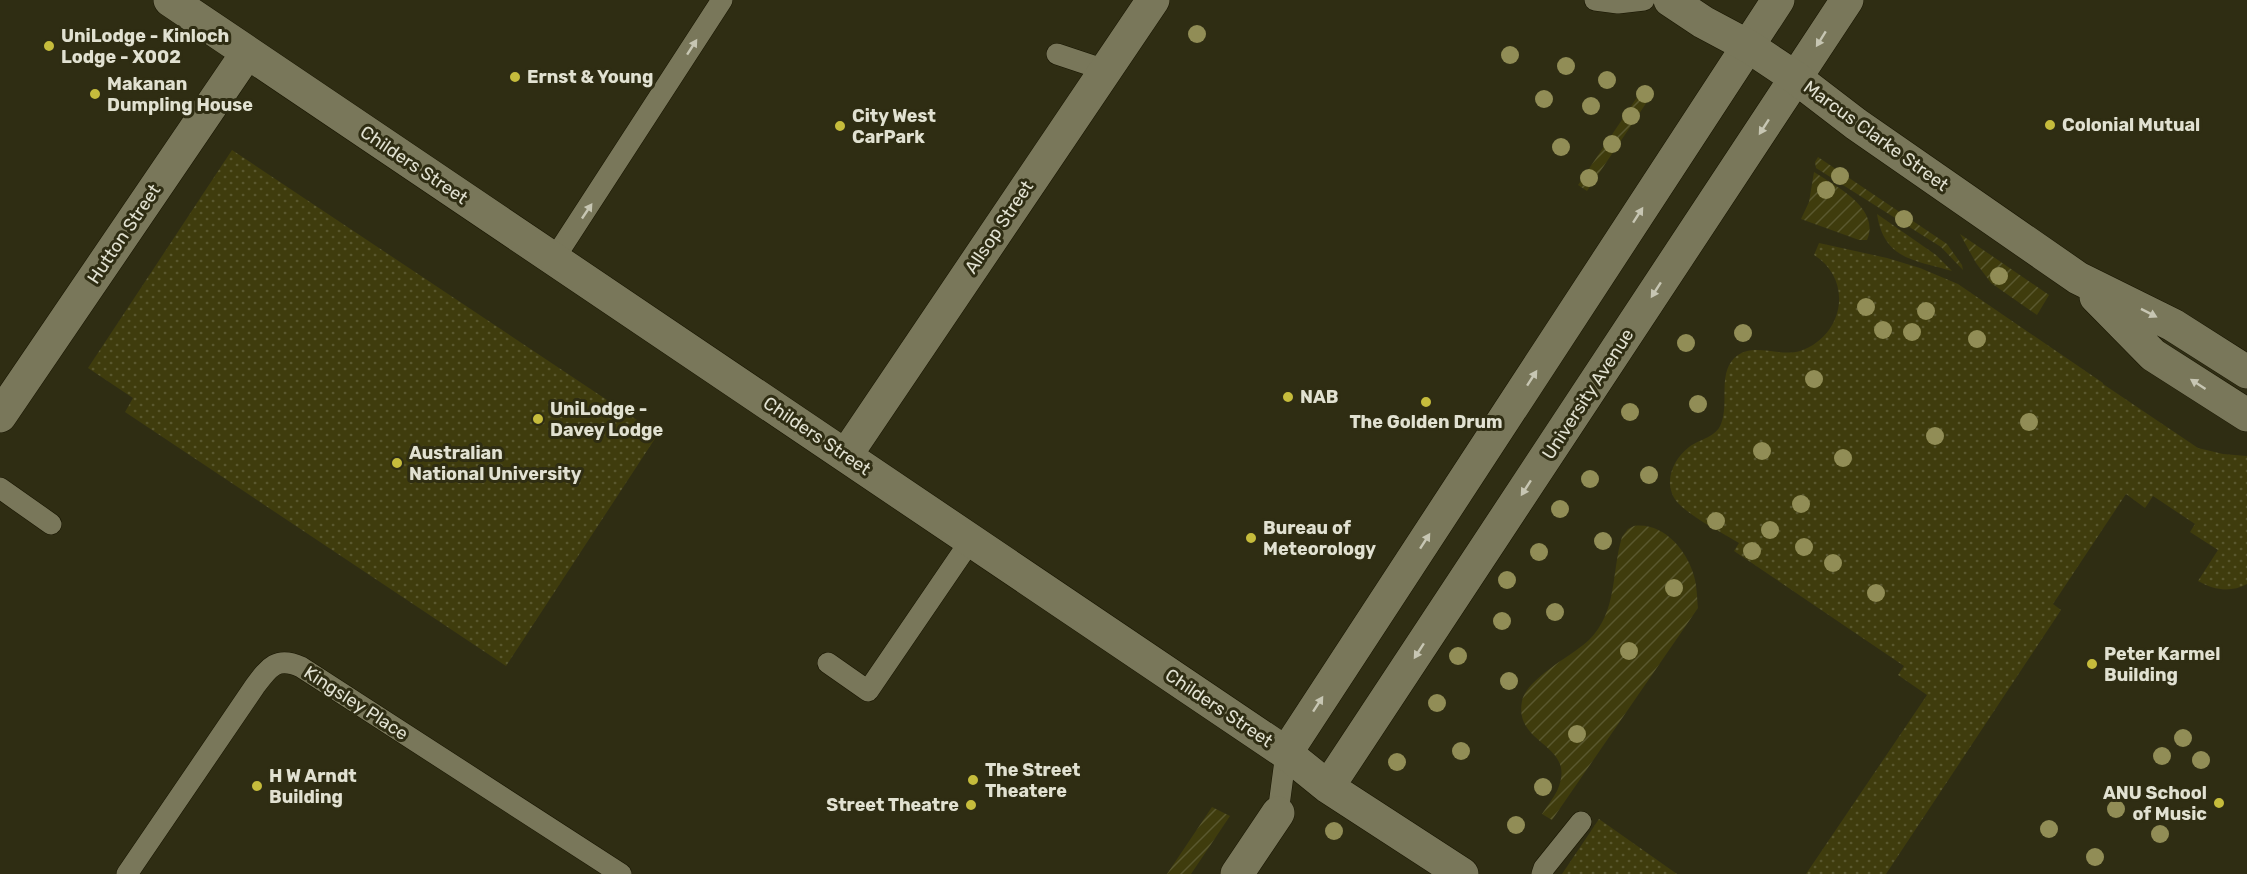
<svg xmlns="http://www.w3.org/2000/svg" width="2247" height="874" font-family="Rubik,sans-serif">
	<defs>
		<pattern id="grass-dots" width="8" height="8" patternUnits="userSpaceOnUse" patternTransform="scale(1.5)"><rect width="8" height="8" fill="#3f3c0d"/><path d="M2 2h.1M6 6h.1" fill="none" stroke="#5a582f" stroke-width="1.8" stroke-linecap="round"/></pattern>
		<pattern id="garden-furrows" width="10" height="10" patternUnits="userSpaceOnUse" patternTransform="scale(1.5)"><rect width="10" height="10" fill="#3f3c0d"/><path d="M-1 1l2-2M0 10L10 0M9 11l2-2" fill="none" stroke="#5a582f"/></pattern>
	</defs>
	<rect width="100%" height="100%" fill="#2f2d13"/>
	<!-- grass -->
	<path fill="url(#grass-dots)" d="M232 150 658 434 506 666 125 412 133 398 88 368Z
		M1877 214 1936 255 1952 271C1915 260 1884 260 1877 214Z
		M1819 243 1887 258 1920 268 1958 284 2103 383V384L2198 448 2223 454 2247 456V584C2230 593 2214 590 2198 581L2218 550 2190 532 2195 524 2153 496 2145 508 2126 494 2053 604 2061 610 1886 874H1806L1927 695 1898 675 1904 666 1734 551 1739 543C1721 532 1692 518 1678 503 1662 485 1672 460 1689 447 1700 439 1716 437 1721 424 1730 403 1716 370 1738 355 1756 343 1780 357 1800 351 1844 336 1854 280 1814 255Z
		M1599 819 1677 874H1562Z"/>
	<!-- garden -->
	<path fill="url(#garden-furrows)" d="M1644 87 1653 93 1587 191 1578 185Z
		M1818 157 1947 244 1962 265 1963 270 1941 247 1816 168 1815 162Z
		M1814 172C1835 186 1881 208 1867 240H1859L1801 219 1809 202Z
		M1960 234 2049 295 2037 315 1991 283 1976 263Z
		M1634 526C1663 522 1687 550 1694 576 1697 586 1697 598 1698 608L1552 820 1542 814C1547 806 1553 799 1557 791 1579 743 1513 746 1522 701 1527 678 1572 656 1589 640 1618 611 1611 573 1622 537L1628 529Z
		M1212 807 1230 816 1191 874H1167Z"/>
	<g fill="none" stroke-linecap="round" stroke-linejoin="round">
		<!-- service casing -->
		<g stroke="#181500" stroke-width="22">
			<path id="service" d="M1595 0 1618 3 1644 0
				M1057 54 1105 70
				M554 259 722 0
				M0 488 51 524
				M828 663 868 691 971 540
				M1278 813 1286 753
				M127 874 255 686C269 667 277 656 301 667L621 874
				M1542 874 1544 868 1581 822"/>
		</g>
		<!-- pedestrian casing -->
		<g stroke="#181500" stroke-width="34">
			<path id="pedestrian" d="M1237 874 1278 813"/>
		</g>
		<!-- minor casing -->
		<g stroke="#181500" stroke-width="34">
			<path id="minor" d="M170 0 1286 753 1328 787 1462 874
				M0 416 247 53
				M846 455 1153 0
				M1286 753 1778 0
				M1328 787 1847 0"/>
		</g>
		<!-- tertiary casing -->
		<g stroke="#181500" stroke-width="34">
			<path id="tertiary" d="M1670 0 1703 22 1748 46 1796 78 1856 124 2078 278 2173 325 2247 372
				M2096 297 2153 355 2247 415"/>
		</g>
		<!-- service -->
		<use href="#service" stroke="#79775a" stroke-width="21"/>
		<!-- pedestrian -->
		<use href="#pedestrian" stroke="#79775a" stroke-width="33"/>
		<!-- minor -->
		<use href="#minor" stroke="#79775a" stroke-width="33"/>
		<!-- tertiary -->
		<use href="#tertiary" stroke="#79775a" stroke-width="33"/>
	</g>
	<!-- trees -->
	<g fill="#918d56">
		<circle cx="1197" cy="34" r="9"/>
		<circle cx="1510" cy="55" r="9"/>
		<circle cx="1566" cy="66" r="9"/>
		<circle cx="1607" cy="80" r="9"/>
		<circle cx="1645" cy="94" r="9"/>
		<circle cx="1544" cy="99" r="9"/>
		<circle cx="1591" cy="106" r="9"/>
		<circle cx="1631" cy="116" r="9"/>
		<circle cx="1612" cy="144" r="9"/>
		<circle cx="1561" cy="147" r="9"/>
		<circle cx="1840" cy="176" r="9"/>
		<circle cx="1589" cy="178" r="9"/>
		<circle cx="1826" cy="190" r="9"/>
		<circle cx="1904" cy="219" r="9"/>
		<circle cx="1999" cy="276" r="9"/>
		<circle cx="1866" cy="307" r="9"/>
		<circle cx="1926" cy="311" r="9"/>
		<circle cx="1883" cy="330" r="9"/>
		<circle cx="1912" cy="332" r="9"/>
		<circle cx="1743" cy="333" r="9"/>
		<circle cx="1977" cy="339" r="9"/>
		<circle cx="1686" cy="343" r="9"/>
		<circle cx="1814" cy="379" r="9"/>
		<circle cx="1698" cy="404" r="9"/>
		<circle cx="1630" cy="412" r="9"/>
		<circle cx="2029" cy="422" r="9"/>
		<circle cx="1935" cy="436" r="9"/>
		<circle cx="1762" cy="451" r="9"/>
		<circle cx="1843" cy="458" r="9"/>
		<circle cx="1649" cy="475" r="9"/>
		<circle cx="1590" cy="479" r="9"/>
		<circle cx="1801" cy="504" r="9"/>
		<circle cx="1560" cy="509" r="9"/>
		<circle cx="1716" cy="521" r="9"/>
		<circle cx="1770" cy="530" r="9"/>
		<circle cx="1603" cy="541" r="9"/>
		<circle cx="1804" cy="547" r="9"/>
		<circle cx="1752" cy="551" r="9"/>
		<circle cx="1539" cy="552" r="9"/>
		<circle cx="1833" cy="563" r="9"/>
		<circle cx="1507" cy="580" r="9"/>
		<circle cx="1674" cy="588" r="9"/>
		<circle cx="1876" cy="593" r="9"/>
		<circle cx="1555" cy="612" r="9"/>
		<circle cx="1502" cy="621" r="9"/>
		<circle cx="1629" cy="651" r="9"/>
		<circle cx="1458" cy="656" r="9"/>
		<circle cx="1509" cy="681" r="9"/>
		<circle cx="1437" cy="703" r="9"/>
		<circle cx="1577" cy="734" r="9"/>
		<circle cx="2183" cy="738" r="9"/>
		<circle cx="1461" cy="751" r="9"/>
		<circle cx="2162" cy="756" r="9"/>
		<circle cx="2201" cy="760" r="9"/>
		<circle cx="1397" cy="762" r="9"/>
		<circle cx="1543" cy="787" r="9"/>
		<circle cx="2116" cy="809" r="9"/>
		<circle cx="1516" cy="825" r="9"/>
		<circle cx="2049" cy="829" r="9"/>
		<circle cx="1334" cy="831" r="9"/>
		<circle cx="2160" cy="834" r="9"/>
		<circle cx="2095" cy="857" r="9"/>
	</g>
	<!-- one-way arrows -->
	<defs><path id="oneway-solid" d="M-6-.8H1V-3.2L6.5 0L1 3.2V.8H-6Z" transform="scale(1.5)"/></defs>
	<g fill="#c7c6b3">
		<use href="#oneway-solid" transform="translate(1821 39) rotate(122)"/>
		<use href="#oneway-solid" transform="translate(692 47) rotate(-57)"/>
		<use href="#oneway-solid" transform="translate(1764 127) rotate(123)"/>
		<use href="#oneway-solid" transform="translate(587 211) rotate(-56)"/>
		<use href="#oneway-solid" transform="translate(1638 215) rotate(-57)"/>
		<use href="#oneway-solid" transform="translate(1656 290) rotate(123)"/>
		<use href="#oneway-solid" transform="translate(2149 313) rotate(27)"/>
		<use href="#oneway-solid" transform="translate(1532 378) rotate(-57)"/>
		<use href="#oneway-solid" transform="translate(2198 384) rotate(-147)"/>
		<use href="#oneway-solid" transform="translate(1526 488) rotate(123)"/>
		<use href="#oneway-solid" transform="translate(1425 541) rotate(-57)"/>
		<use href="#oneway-solid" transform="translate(1419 651) rotate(123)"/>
		<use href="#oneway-solid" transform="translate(1318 704) rotate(-57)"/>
	</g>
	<!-- markers -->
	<g fill="#c6bc3c" stroke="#2f2d13" stroke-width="2">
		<circle cx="49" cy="46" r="6"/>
		<circle cx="515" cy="77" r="6"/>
		<circle cx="95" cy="94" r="6"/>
		<circle cx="2050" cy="125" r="6"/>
		<circle cx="840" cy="126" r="6"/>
		<circle cx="1288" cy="397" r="6"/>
		<circle cx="1426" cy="402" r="6"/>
		<circle cx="538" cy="419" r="6"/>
		<circle cx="397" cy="463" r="6"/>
		<circle cx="1251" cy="538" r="6"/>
		<circle cx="2092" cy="664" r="6"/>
		<circle cx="973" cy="780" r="6"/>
		<circle cx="257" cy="786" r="6"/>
		<circle cx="2219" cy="803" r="6"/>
		<circle cx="971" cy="805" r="6"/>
	</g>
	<g text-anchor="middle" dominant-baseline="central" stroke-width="6" stroke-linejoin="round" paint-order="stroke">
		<!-- poi labels -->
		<g font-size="18" font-weight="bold" fill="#e1e1d1" stroke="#2f2d13" text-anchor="start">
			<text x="61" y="36">UniLodge - Kinloch<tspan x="61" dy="21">Lodge - X002</tspan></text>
			<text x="527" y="77">Ernst &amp; Young</text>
			<text x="107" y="84">Makanan<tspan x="107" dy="21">Dumpling House</tspan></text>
			<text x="852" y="116">City West<tspan x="852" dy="21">CarPark</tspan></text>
			<text x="2062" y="125">Colonial Mutual</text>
			<text x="1300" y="397">NAB</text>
			<text x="550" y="409">UniLodge -<tspan x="550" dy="21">Davey Lodge</tspan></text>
			<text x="1426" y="422" text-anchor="middle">The Golden Drum</text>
			<text x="409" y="453">Australian<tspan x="409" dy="21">National University</tspan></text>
			<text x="1263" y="528">Bureau of<tspan x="1263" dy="21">Meteorology</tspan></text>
			<text x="2104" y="654">Peter Karmel<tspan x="2104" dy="21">Building</tspan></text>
			<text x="985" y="770">The Street<tspan x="985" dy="21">Theatere</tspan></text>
			<text x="269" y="776">H W Arndt<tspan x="269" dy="21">Building</tspan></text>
			<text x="2207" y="793" text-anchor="end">ANU School<tspan x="2207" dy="21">of Music</tspan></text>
			<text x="959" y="805" text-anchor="end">Street Theatre</text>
		</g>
		<!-- street labels -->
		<g font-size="18" fill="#e1e1d1" stroke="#2f2d13">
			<text transform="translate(1876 136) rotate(36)">Marcus Clarke Street</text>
			<text transform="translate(414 165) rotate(34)">Childers Street</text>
			<text transform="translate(999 227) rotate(-56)">Allsop Street</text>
			<text transform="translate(124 234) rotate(-56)">Hutton Street</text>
			<text transform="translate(1588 394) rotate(-57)">University Avenue</text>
			<text transform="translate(817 436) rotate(34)">Childers Street</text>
			<text transform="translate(356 703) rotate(33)">Kingsley Place</text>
			<text transform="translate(1219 708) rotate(34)">Childers Street</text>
		</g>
	</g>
</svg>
